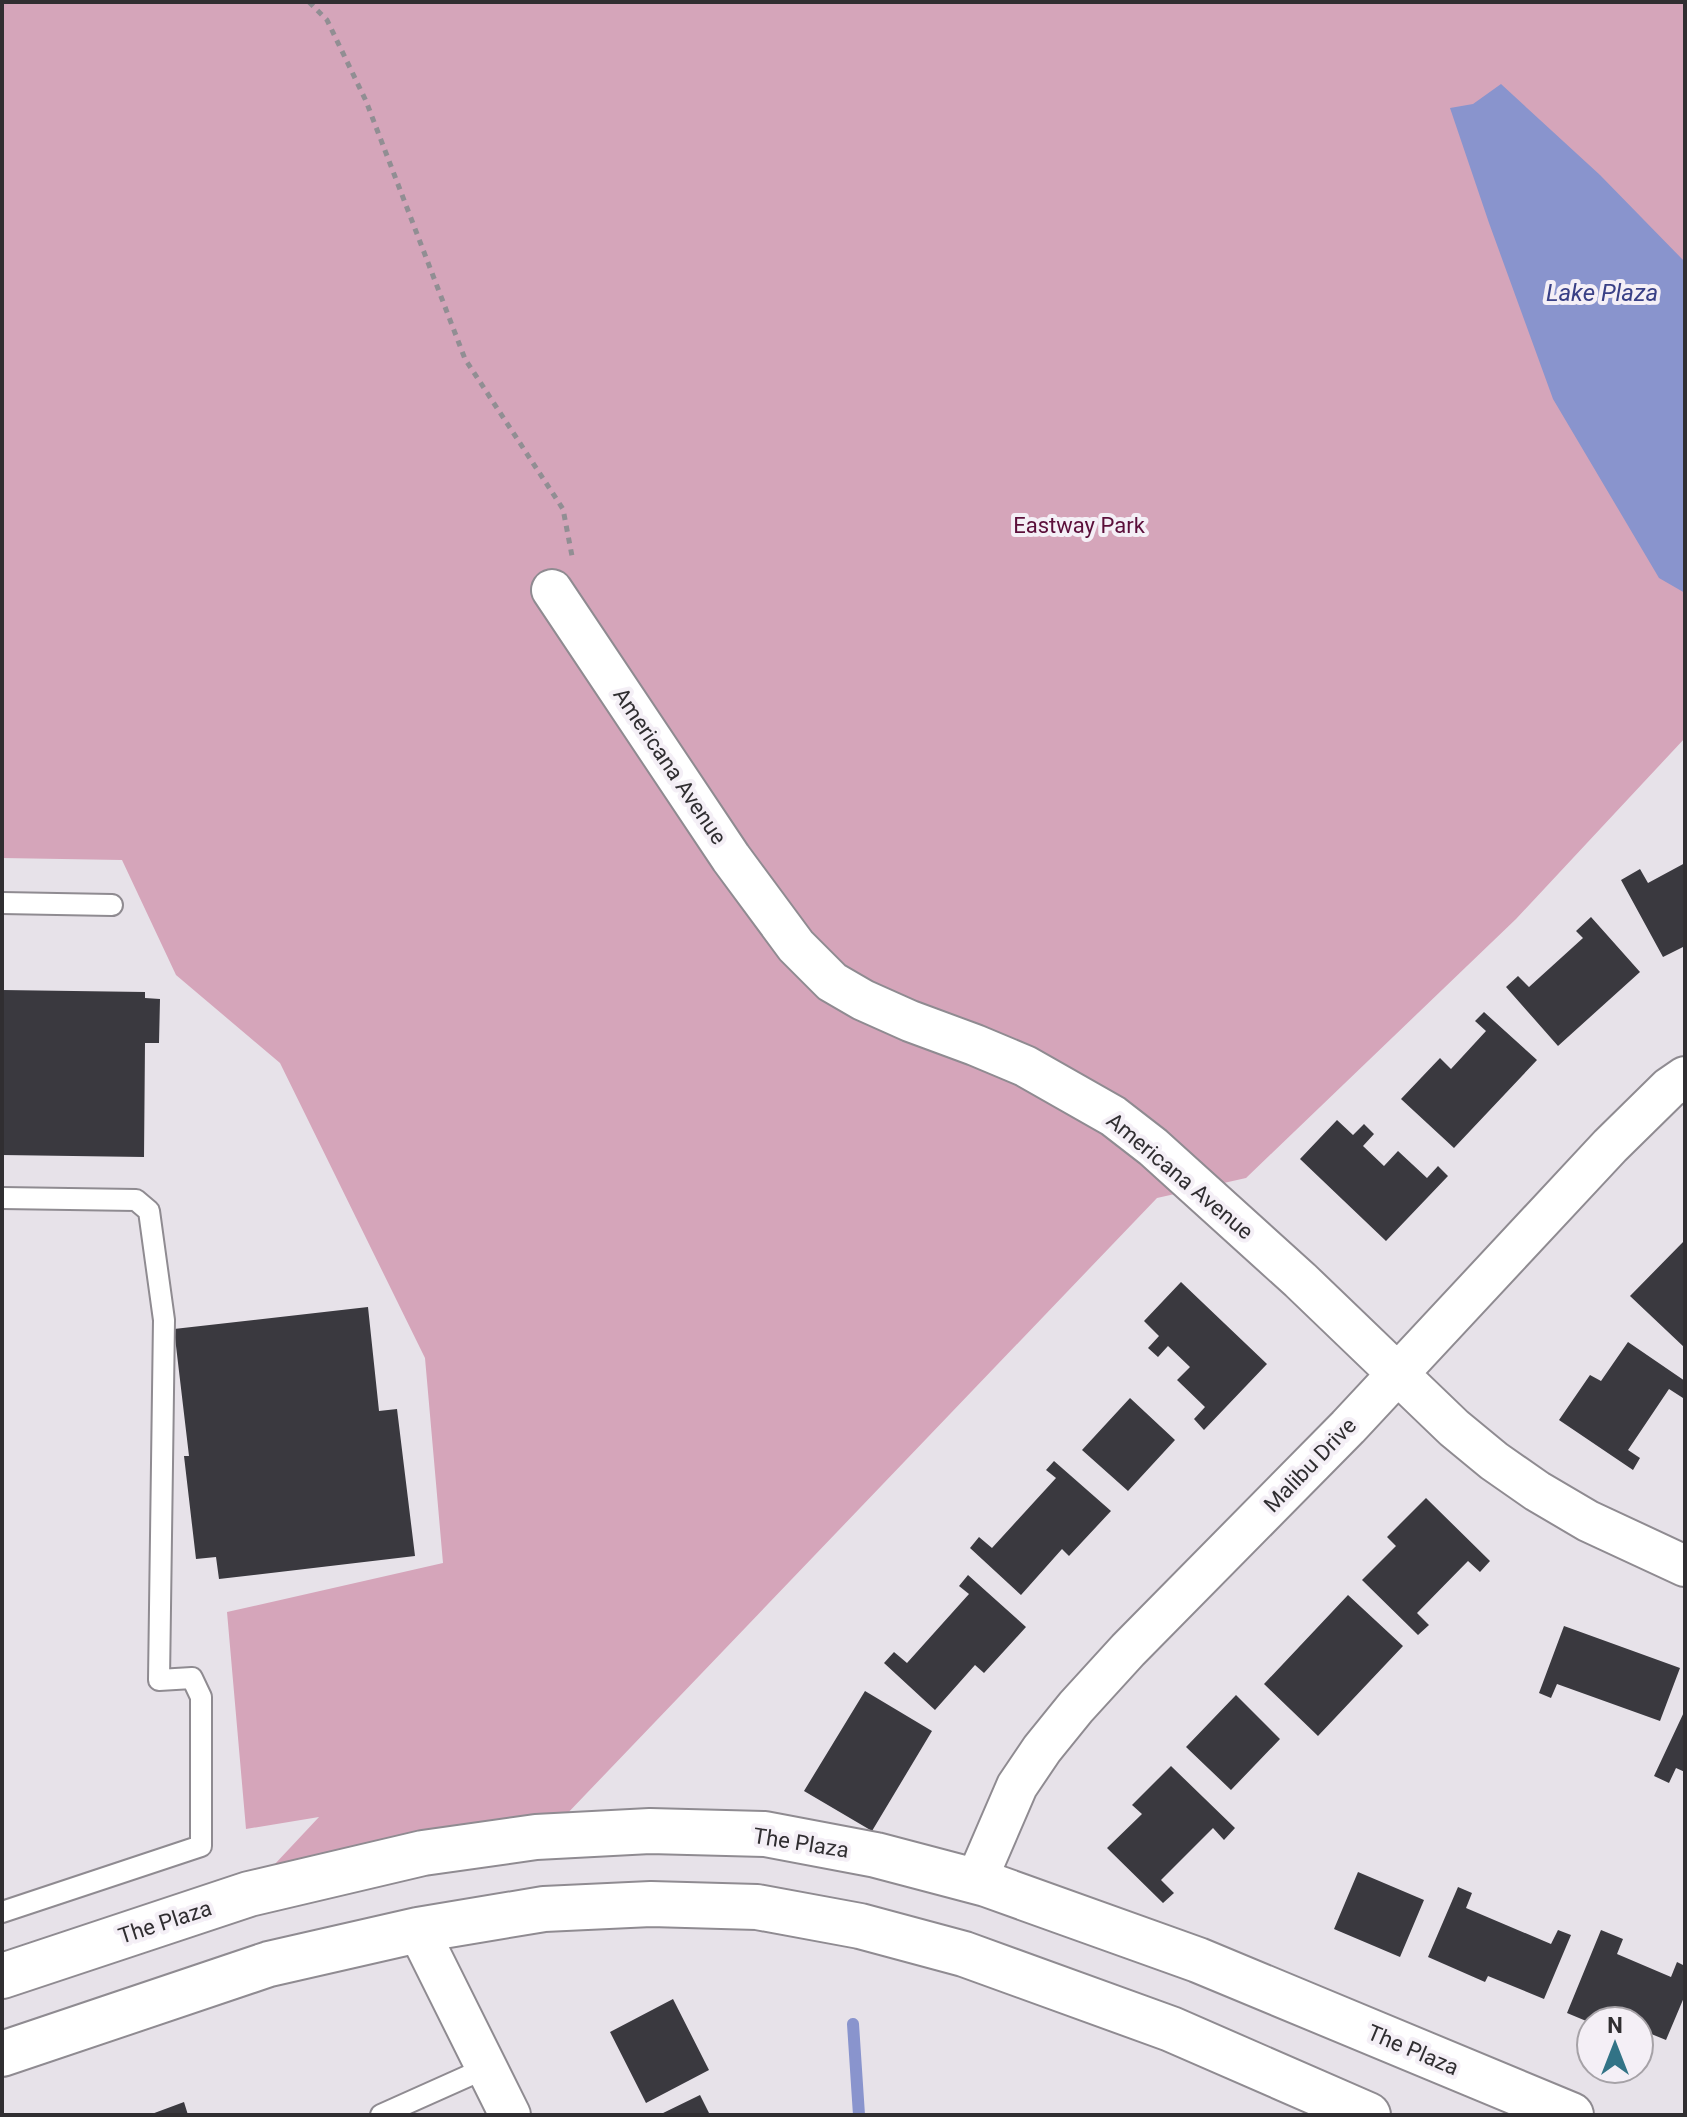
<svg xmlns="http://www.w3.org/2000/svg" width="1687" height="2117" font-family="Roboto,sans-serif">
	<rect width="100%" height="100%" fill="#e7e2e9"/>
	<!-- green -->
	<path fill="#d5a5ba" d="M2 2H1685V738L1516 919 1246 1178 1157 1198 563 1818 417 1833 274 1865 319 1817 246 1829 227 1612 443 1563 425 1358 280 1063 176 975 122 860 2 858Z"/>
	<!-- water -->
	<path fill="#8994cd" d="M1501 84 1600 175 1685 262V593L1659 578 1553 399 1489 223 1450 108 1473 104Z"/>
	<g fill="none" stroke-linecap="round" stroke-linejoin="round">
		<!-- stream -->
		<path stroke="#8994cd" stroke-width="12" d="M853 2024 859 2115"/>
	</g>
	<!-- building -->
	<path fill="#3a393f" d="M1685 863V946L1663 957 1621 880 1640 869 1648 883Z
		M1591 917 1640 972 1558 1046 1506 987 1518 976 1529 987 1583 938 1576 931Z
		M2 990 145 992V998L160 999 159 1043H145L144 1157 2 1155Z
		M1484 1012 1537 1060 1454 1148 1401 1099 1440 1058 1451 1069 1486 1031 1475 1021Z
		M1337 1120 1353 1135 1364 1124 1374 1134 1363 1146 1384 1166 1398 1151 1427 1178 1438 1166 1448 1176 1386 1241 1300 1159Z
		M1685 1240V1348L1630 1296Z
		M1181 1282 1267 1364 1204 1430 1194 1419 1205 1407 1177 1380 1190 1367 1168 1346 1158 1357 1148 1348 1159 1336 1144 1321Z
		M368 1307 379 1411 397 1409 415 1556 219 1579 216 1557 196 1559 184 1456H189L174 1329Z
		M1628 1342 1685 1381V1396L1683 1398 1669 1389 1628 1450 1640 1458 1633 1470 1559 1420 1590 1375 1601 1381Z
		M1130 1398 1175 1440 1128 1491 1082 1450Z
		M1054 1461 1111 1511 1069 1556 1062 1549 1021 1595 970 1548 979 1537 992 1548 1056 1478 1046 1470Z
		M1426 1498 1490 1561 1480 1572 1468 1561 1417 1613 1429 1625 1418 1635 1362 1580 1396 1546 1387 1537Z
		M968 1575 1026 1627 984 1673 975 1665 935 1710 884 1663 894 1652 907 1663 969 1594 959 1586Z
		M1348 1595 1403 1646 1318 1736 1264 1684Z
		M1564 1626 1680 1668 1660 1721 1557 1684 1551 1698 1539 1693Z
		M865 1691 932 1731 872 1831 804 1791Z
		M1236 1695 1280 1739 1231 1790 1186 1747Z
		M1685 1710V1772L1676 1768 1669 1783 1654 1776Z
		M1171 1766 1235 1828 1224 1840 1213 1828 1161 1880 1174 1893 1163 1903 1107 1848 1142 1814 1132 1805Z
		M1358 1872 1424 1900 1400 1957 1334 1929Z
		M1458 1887 1472 1893 1466 1908 1551 1944 1558 1930 1571 1935 1544 1999 1488 1976 1485 1982 1428 1957Z
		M1601 1930 1623 1939 1617 1954 1671 1977 1677 1962 1685 1966V1995L1666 2040 1639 2029V2021H1591V2023L1567 2013Z
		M673 1999 709 2070 646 2103 610 2032Z
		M700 2095 710 2115H659Z
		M184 2102 188 2115H149Z"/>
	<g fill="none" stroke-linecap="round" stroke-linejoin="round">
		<!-- service casing -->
		<g stroke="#8f8b91" stroke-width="24">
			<path id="service" d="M2 903 112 905
				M2 1198 136 1200 149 1211 164 1320 159 1680 192 1678 201 1697V1846L2 1912
				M381 2115 486 2068"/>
		</g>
		<!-- minor casing -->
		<g stroke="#8f8b91" stroke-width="44">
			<path id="minor" d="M552 590 731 858 796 946 832 982 863 1000 910 1021 975 1045 1025 1066 1113 1116 1153 1147 1300 1280 1454 1428 1494 1461 1537 1491 1588 1521 1685 1566
				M976 1881 1017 1786 1042 1749 1076 1707 1128 1650 1348 1427 1610 1146 1669 1088 1685 1077
				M418 1930 510 2115"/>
		</g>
		<!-- secondary casing -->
		<g stroke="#8f8b91" stroke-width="48">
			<path id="secondary" d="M2 1976 249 1894 423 1853 536 1837 650 1831 765 1834 876 1855 986 1884 1198 1960 1571 2115
				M2 2054 269 1964 418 1930 544 1909 651 1904 757 1907 860 1926 964 1954 1171 2029 1368 2115"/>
		</g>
		<!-- path -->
		<path stroke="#918e93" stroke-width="5" stroke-dasharray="6 6" stroke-linecap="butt" d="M309 2 327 20 366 101 465 359 563 509 572 556"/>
		<!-- service -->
		<use href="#service" stroke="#fff" stroke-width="20"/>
		<!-- minor -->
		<use href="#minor" stroke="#fff" stroke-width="40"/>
		<!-- secondary -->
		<use href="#secondary" stroke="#fff" stroke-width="44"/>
	</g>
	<g text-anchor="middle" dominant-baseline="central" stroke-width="8" stroke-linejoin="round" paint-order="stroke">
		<!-- park labels -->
		<g font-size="22" fill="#5b0f3a" stroke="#f4eff6">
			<text x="1079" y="525">Eastway Park</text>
		</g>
		<!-- street labels -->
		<g font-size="22" fill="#302e31" stroke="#f4eff6">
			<text transform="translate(670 766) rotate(56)">Americana Avenue</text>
			<text transform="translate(1180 1176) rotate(40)">Americana Avenue</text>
			<text transform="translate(1310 1465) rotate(-46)">Malibu Drive</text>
			<text transform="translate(801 1843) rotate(9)">The Plaza</text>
			<text transform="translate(165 1922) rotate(-18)">The Plaza</text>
			<text transform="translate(1413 2050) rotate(23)">The Plaza</text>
		</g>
		<!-- water labels -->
		<g font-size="24" font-style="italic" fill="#394086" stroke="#f4eff6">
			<text x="1602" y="293">Lake Plaza</text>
		</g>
	</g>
	<!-- border -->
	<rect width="1687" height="2117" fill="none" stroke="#302e31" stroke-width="8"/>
	<!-- north arrow -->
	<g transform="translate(1615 2045)"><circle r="38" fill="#f4eff6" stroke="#a6a2a7" stroke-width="2"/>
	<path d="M0-6L14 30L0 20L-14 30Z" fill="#327386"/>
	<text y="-12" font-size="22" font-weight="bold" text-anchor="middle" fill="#302e31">N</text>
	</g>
</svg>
